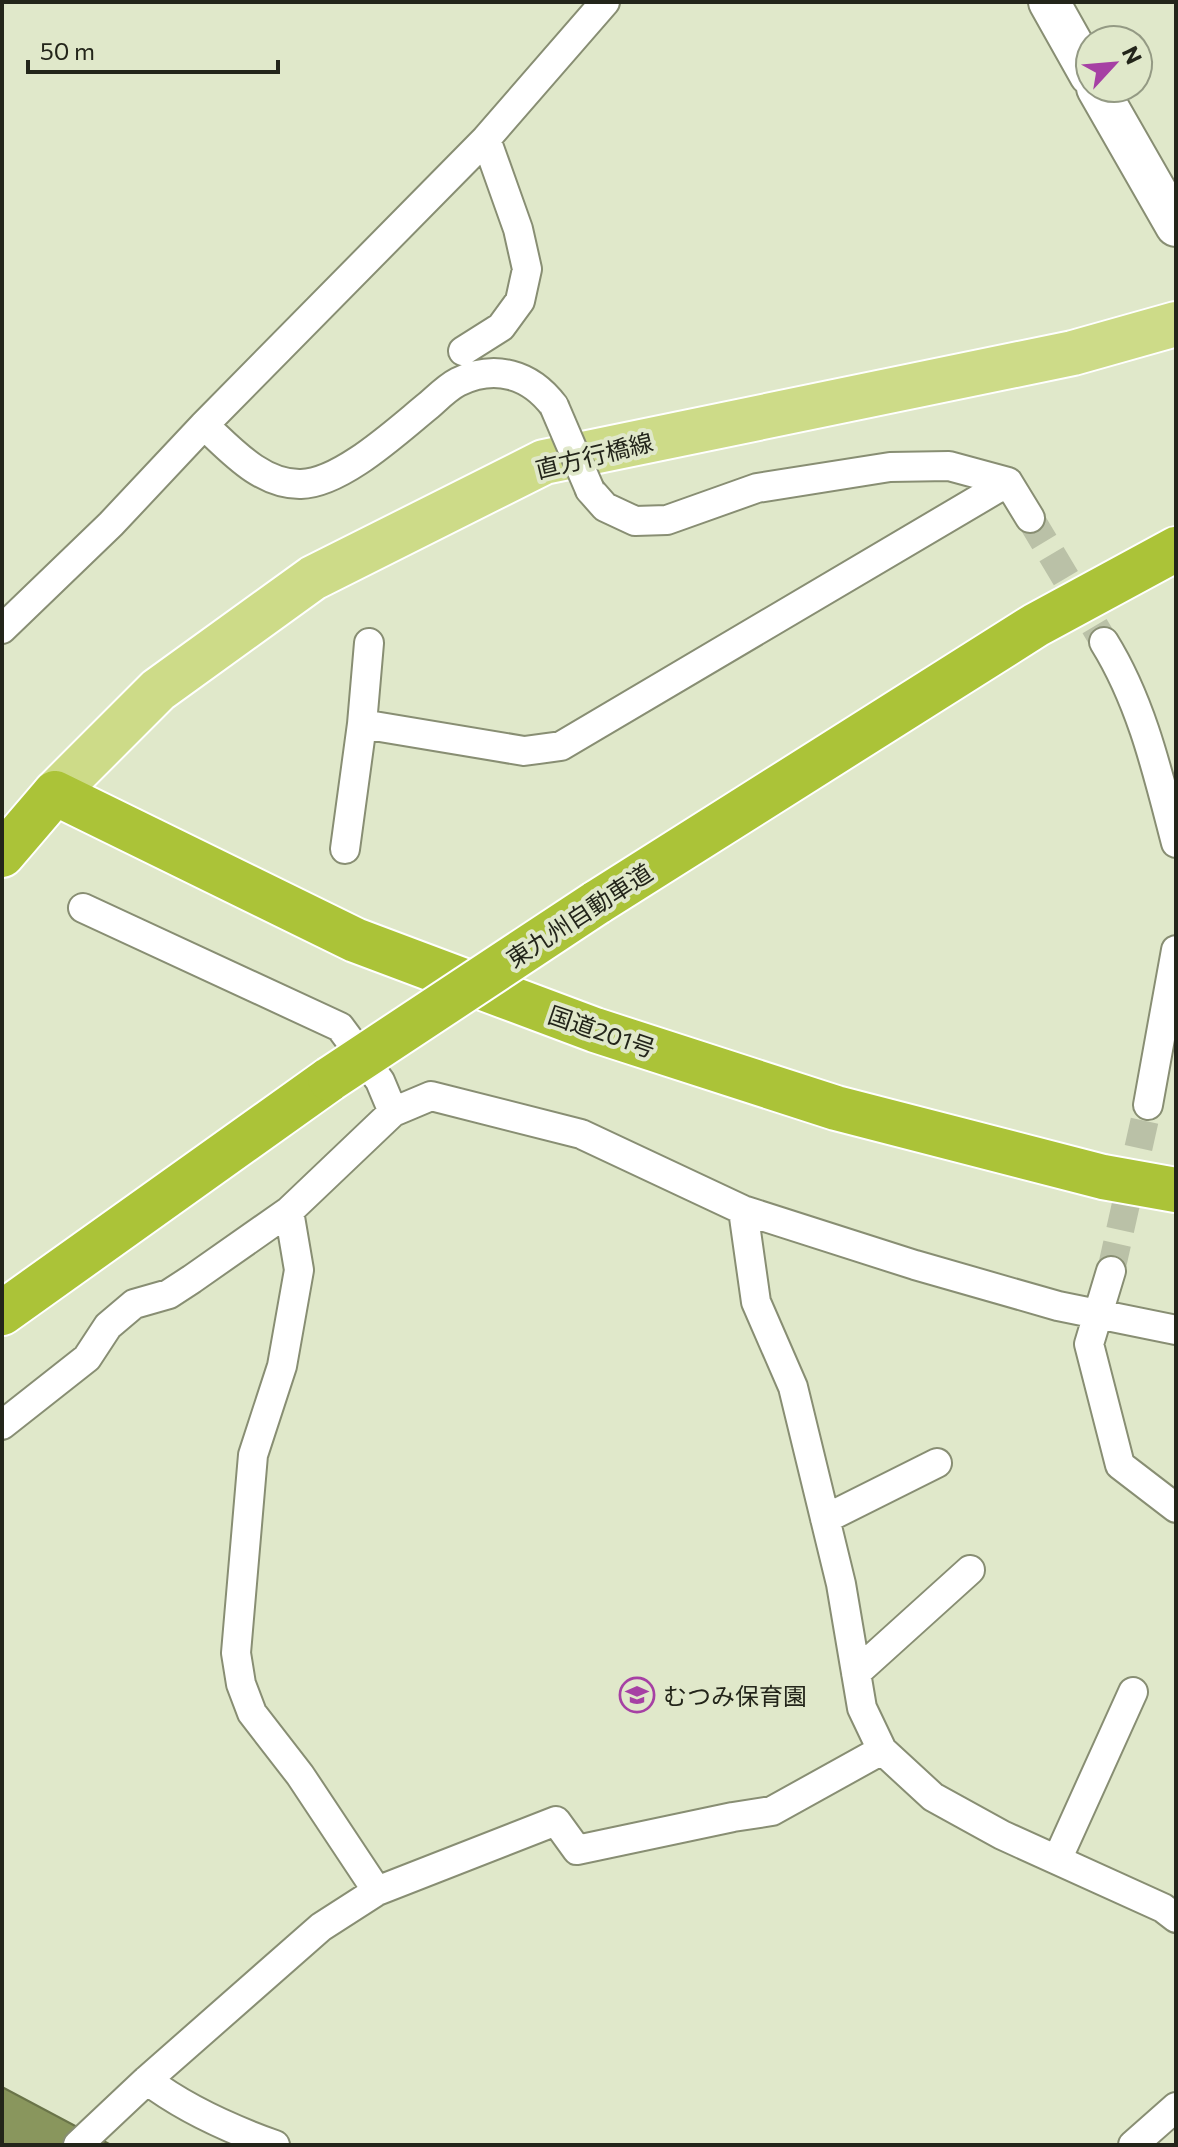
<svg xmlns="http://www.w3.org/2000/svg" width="1178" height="2147" font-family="Commissioner,'Noto Sans JP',sans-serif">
	<rect width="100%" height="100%" fill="#e0e8ca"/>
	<!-- water -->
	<path fill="#89965d" stroke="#6a7449" stroke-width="2" d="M2 2087 111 2145H2Z"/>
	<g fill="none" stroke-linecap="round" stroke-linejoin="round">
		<!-- street-tunnel -->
		<path stroke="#bac1a7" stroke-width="28" stroke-dasharray="28 14" stroke-linecap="butt" d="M1030 518 1104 642
			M1111 1271 1148 1105"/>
		<!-- street casing -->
		<g stroke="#888e73" stroke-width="32">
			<path id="street" d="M463 351 501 327 520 301 527 269 518 229 486 139
				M204 425C230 449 261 485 301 484 342 483 398 430 429 405 438 397 448 387 458 382 495 364 530 374 554 406
				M590 490 605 507 635 521 667 520 757 488 890 467 949 466 1008 482
				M2 629 111 524 204 425 486 139 605 2
				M1104 642C1142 703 1158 774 1176 843
				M362 724 524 751 561 746 1008 482 1030 518
				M345 849 362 724 369 643
				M83 908 340 1027 380 1081 393 1112
				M1148 1105 1176 950
				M743 1210 756 1302 793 1387 841 1584 862 1708 882 1750 933 1797 1002 1835 1163 1908 1176 1918
				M289 1211 299 1270 282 1366 253 1455 236 1653 241 1684 252 1713 300 1775 377 1891
				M1111 1271 1089 1344 1120 1465 1176 1508
				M2 1425 87 1358 108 1326 134 1304 169 1294 192 1279 289 1211 393 1112 431 1096 581 1134 743 1210 915 1265 1058 1306 1176 1330
				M825 1519 937 1463
				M856 1673 970 1570
				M1057 1860 1133 1692
				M147 2080C185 2109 230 2129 275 2145
				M78 2145 147 2080 321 1927 377 1891 556 1821 577 1850 733 1817 772 1811 882 1750
				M1133 2145 1176 2107"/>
		</g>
		<!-- secondary casing -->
		<g stroke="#888e73" stroke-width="44">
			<path id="secondary" d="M1049 2 1090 75
				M1097 88 1176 226"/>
		</g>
		<!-- primary casing -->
		<g stroke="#fff" stroke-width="48">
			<path id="primary" d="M55 793 158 690 313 578 544 462 1073 353 1176 324"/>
		</g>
		<!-- highway casing -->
		<g stroke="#fff" stroke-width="48">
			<path id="highway" d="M55 793 355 940 595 1030 836 1108 1103 1177 1176 1190
				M2 855 55 793
				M596 903 1036 625 1176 549
				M2 1313 330 1079"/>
		</g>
		<!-- street -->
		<use href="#street" stroke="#fff" stroke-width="28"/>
		<!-- secondary -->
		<use href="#secondary" stroke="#fff" stroke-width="40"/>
		<!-- primary -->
		<use href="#primary" stroke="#cddb88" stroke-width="44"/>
		<!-- highway -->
		<use href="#highway" stroke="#abc338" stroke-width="44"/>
		<!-- street-bridge casing -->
		<g stroke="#888e73" stroke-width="32" stroke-linecap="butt">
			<path id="street-bridge" d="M554 406 590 490"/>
		</g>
		<!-- highway-bridge casing -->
		<g stroke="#fff" stroke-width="48" stroke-linecap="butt">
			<path id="highway-bridge" d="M330 1079 596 903"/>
		</g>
		<!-- street-bridge -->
		<use href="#street-bridge" stroke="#fff" stroke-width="28"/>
		<!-- highway-bridge -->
		<use href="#highway-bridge" stroke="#abc338" stroke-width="44"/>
	</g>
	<!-- icons -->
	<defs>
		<g id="school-ring" transform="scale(1.8)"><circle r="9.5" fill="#e0e8ca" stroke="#a640a4" stroke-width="1.5"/><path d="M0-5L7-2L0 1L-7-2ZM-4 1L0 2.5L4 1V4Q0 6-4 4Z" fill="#a640a4"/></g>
	</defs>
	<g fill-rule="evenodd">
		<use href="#school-ring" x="637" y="1695"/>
	</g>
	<g text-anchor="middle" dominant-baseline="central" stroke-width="8" stroke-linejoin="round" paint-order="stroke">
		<!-- street labels -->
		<g font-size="24" fill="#23251a" stroke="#e0e8ca">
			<text transform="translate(594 455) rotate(-14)">直方行橋線</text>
			<text transform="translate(579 915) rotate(-33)">東九州自動車道</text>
			<text transform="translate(602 1031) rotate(19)">国道201号</text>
		</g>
		<!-- poi labels -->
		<g font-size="24" fill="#23251a" stroke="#e0e8ca" text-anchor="start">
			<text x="663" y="1695">むつみ保育園</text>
		</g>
	</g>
	<!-- border -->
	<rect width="1178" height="2147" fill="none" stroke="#23251a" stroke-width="8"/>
	<!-- north arrow -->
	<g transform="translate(1114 64) rotate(64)"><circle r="38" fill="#e0e8ca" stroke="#949a84" stroke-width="2"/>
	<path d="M0-6L14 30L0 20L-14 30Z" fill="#a640a4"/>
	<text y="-12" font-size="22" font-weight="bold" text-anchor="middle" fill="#23251a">N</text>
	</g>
	<!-- scale -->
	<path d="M28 60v12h250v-12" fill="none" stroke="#23251a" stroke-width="4"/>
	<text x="40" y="60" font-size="24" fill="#23251a" stroke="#e0e8ca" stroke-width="6" paint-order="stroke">50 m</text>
</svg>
